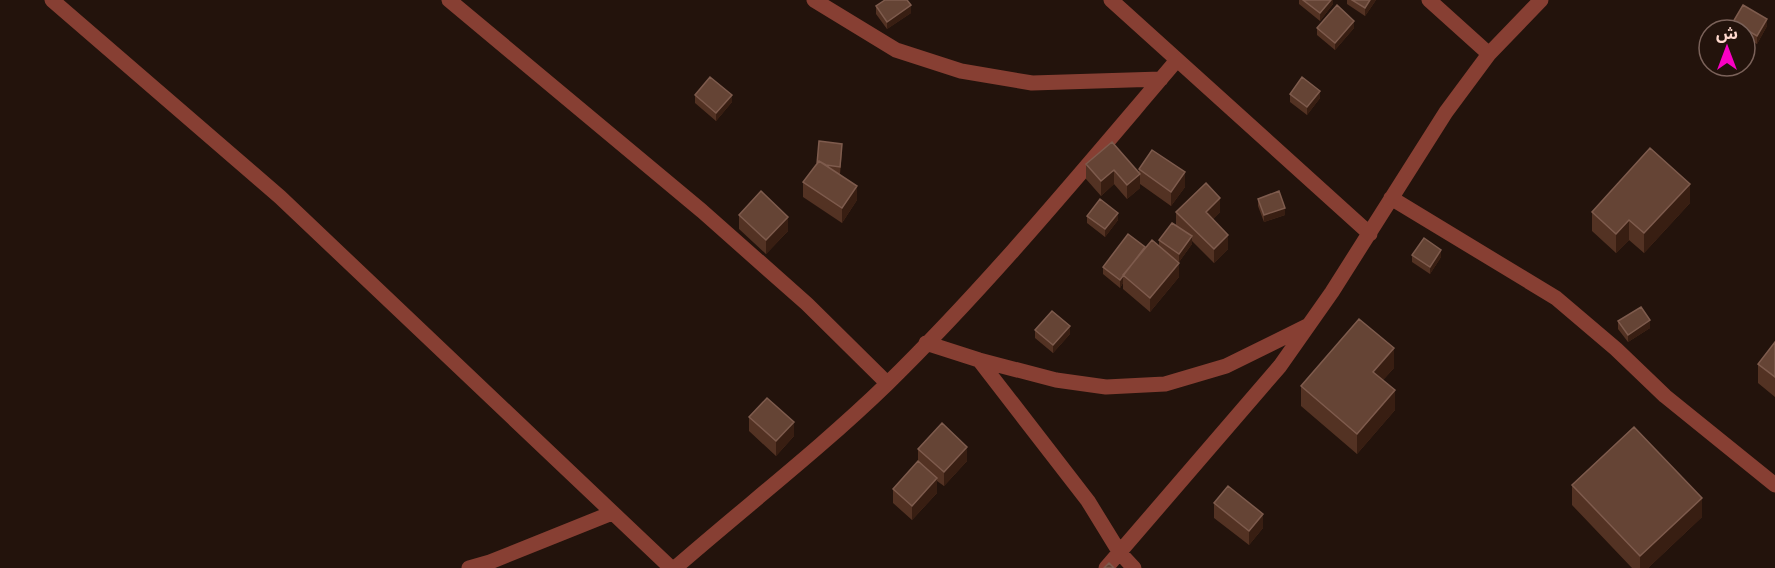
<svg xmlns="http://www.w3.org/2000/svg" width="1775" height="568" font-family="Arial,'Noto Sans Arabic',sans-serif">
	<rect width="100%" height="100%" fill="#23130c"/>
	<g fill="none" stroke-linecap="round" stroke-linejoin="round">
		<!-- minor -->
		<path stroke="#873f33" stroke-width="15" d="M52 0 280 197 671 568
			M449 0 702 211 807 304 887 383
			M814 0 896 50 961 71 1032 83 1161 79
			M1111 0 1370 234
			M1429 0 1489 54
			M1391 198 1556 298 1616 349 1665 396 1775 485
			M926 343 979 360 1056 380 1106 387 1165 384 1226 366 1307 326
			M979 360 1088 501 1120 553 1134 568
			M469 568 490 562 612 513
			M675 568C746 506 820 449 887 384 991 282 1083 170 1177 60
			M1106 568 1280 366 1332 292 1446 112 1489 54 1541 0"/>
	</g>
	<!-- wall -->
	<path fill="#533223" d="M1299 0H1333V4L1320 21 1299 4Z
		M1347 0H1376L1365 16 1347 4Z
		M876 6 911 13 887 29 876 14Z
		M1733 22 1767 26 1757 44 1745 37V30L1733 29Z
		M1317 28H1354L1335 50 1317 35Z
		M1290 94 1320 98 1307 115 1290 102Z
		M695 95 732 102 716 121 695 103Z
		M842 151 840 174 857 200 842 223 803 197V182Z
		M1086 164 1139 172V169L1185 187 1171 206 1140 184V188L1127 199 1114 184 1101 196 1086 179Z
		M1258 199 1285 215 1264 222 1258 206Z
		M1690 203 1644 253 1629 240 1616 253 1592 231V212Z
		M1176 212H1220L1213 219 1228 249 1214 263 1192 241V244L1179 262 1173 258 1179 277 1150 312 1123 289V283L1120 288 1103 274V267L1145 249 1159 246V240L1176 226Z
		M739 215 788 231 766 254 739 229Z
		M1087 216 1118 220 1105 237 1087 223Z
		M1412 255 1441 257 1430 274 1412 262Z
		M1618 321 1650 328 1628 342 1618 329Z
		M1035 330 1070 334 1053 353 1035 338Z
		M1775 342V397L1758 383V364Z
		M1394 368 1383 380 1395 410 1357 454 1301 406V386Z
		M749 417 794 436 776 456 749 431Z
		M918 449 967 461 944 486 937 481V493L912 520 893 503V489L918 462Z
		M1572 485 1702 517 1648 568H1632L1572 505Z
		M1214 503 1263 528 1249 545 1214 518Z"/>
	<!-- shaded-wall -->
	<path fill="#381e12" d="M1331 0H1333V4L1320 21V13Z
		M1370 0H1376L1365 16V8Z
		M911 5V13L887 29V22Z
		M1767 19V26L1757 44V36Z
		M1354 21V28L1335 50V43Z
		M1320 91V98L1307 115V107Z
		M732 95V102L716 121V113Z
		M1114 170V184L1101 196V181Z
		M1185 172V187L1171 206V192Z
		M1140 174V188L1127 199V185Z
		M1690 184V203L1644 253V233Z
		M857 186V200L842 223V208Z
		M1220 198V212L1206 226V212Z
		M1285 208V215L1264 222V215Z
		M1118 213V220L1105 237V229Z
		M788 217V231L766 254V240Z
		M1629 220V240L1616 253V234Z
		M1228 235V249L1214 263V249Z
		M1192 236V244L1179 262V254Z
		M1441 250V257L1430 274V267Z
		M1179 263V277L1150 312V298Z
		M1123 276V283L1120 288V280Z
		M1650 320V328L1628 342V335Z
		M1070 326V334L1053 353V345Z
		M1394 348V368L1373 391V372Z
		M1395 390V410L1357 454V434Z
		M794 422V436L776 456V441Z
		M967 447V461L944 486V472Z
		M937 478V493L912 520V506Z
		M1702 498V517L1648 568H1640V556Z
		M1263 514V528L1249 545V531Z"/>
	<!-- building -->
	<path fill="#654435" stroke="#7e5b4d" stroke-width="1.5" d="M885 0H907L911 5 887 22 876 6Z
		M1303 0H1331L1320 13Z
		M1352 0H1370L1365 8Z
		M1337 5 1354 21 1335 43 1317 28Z
		M1743 5 1767 19 1757 36 1733 22Z
		M710 77 732 95 716 113 695 95Z
		M1302 77 1320 91 1307 107 1290 94Z
		M819 141 842 144 840 167 826 165 819 161 817 164Z
		M1112 142 1140 174 1127 185 1114 170 1101 181 1086 164Z
		M1650 148 1690 184 1644 233 1629 220 1616 234 1592 212Z
		M1152 150 1185 172 1171 192 1139 169Z
		M819 161 857 186 842 208 803 182Z
		M1206 183 1220 198 1206 212 1228 235 1214 249 1176 212Z
		M761 191 788 217 766 240 739 215Z
		M1279 191 1285 208 1264 215 1258 199Z
		M1100 199 1118 213 1105 229 1087 216Z
		M1172 223 1192 236 1179 254 1159 240Z
		M1128 234 1145 247 1120 280 1103 267Z
		M1424 238 1441 250 1430 267 1412 255Z
		M1152 240 1179 263 1150 298 1123 275Z
		M1641 307 1650 320 1628 335 1618 321Z
		M1052 311 1070 326 1053 345 1035 330Z
		M1359 319 1394 348 1373 372 1395 390 1357 434 1301 386Z
		M1775 342V377L1758 364Z
		M767 398 794 422 776 441 749 417Z
		M942 423 967 447 944 472 918 449Z
		M1634 427 1702 498 1640 556 1572 485Z
		M918 461 937 478 912 506 893 489Z
		M1228 486 1263 514 1249 531 1214 503Z
		M1109 563 1114 568H1104Z"/>
	<!-- north arrow -->
	<g transform="translate(1727 48)"><circle r="28" fill="#23130c" stroke="#7b625a" stroke-width="1.5"/>
	<path d="M0-4.5L10 22L0 15L-10 22Z" fill="#f900c4"/>
	<text y="-9" font-size="16" font-weight="bold" text-anchor="middle" fill="#ffd9ce">ش</text>
	</g>
</svg>
